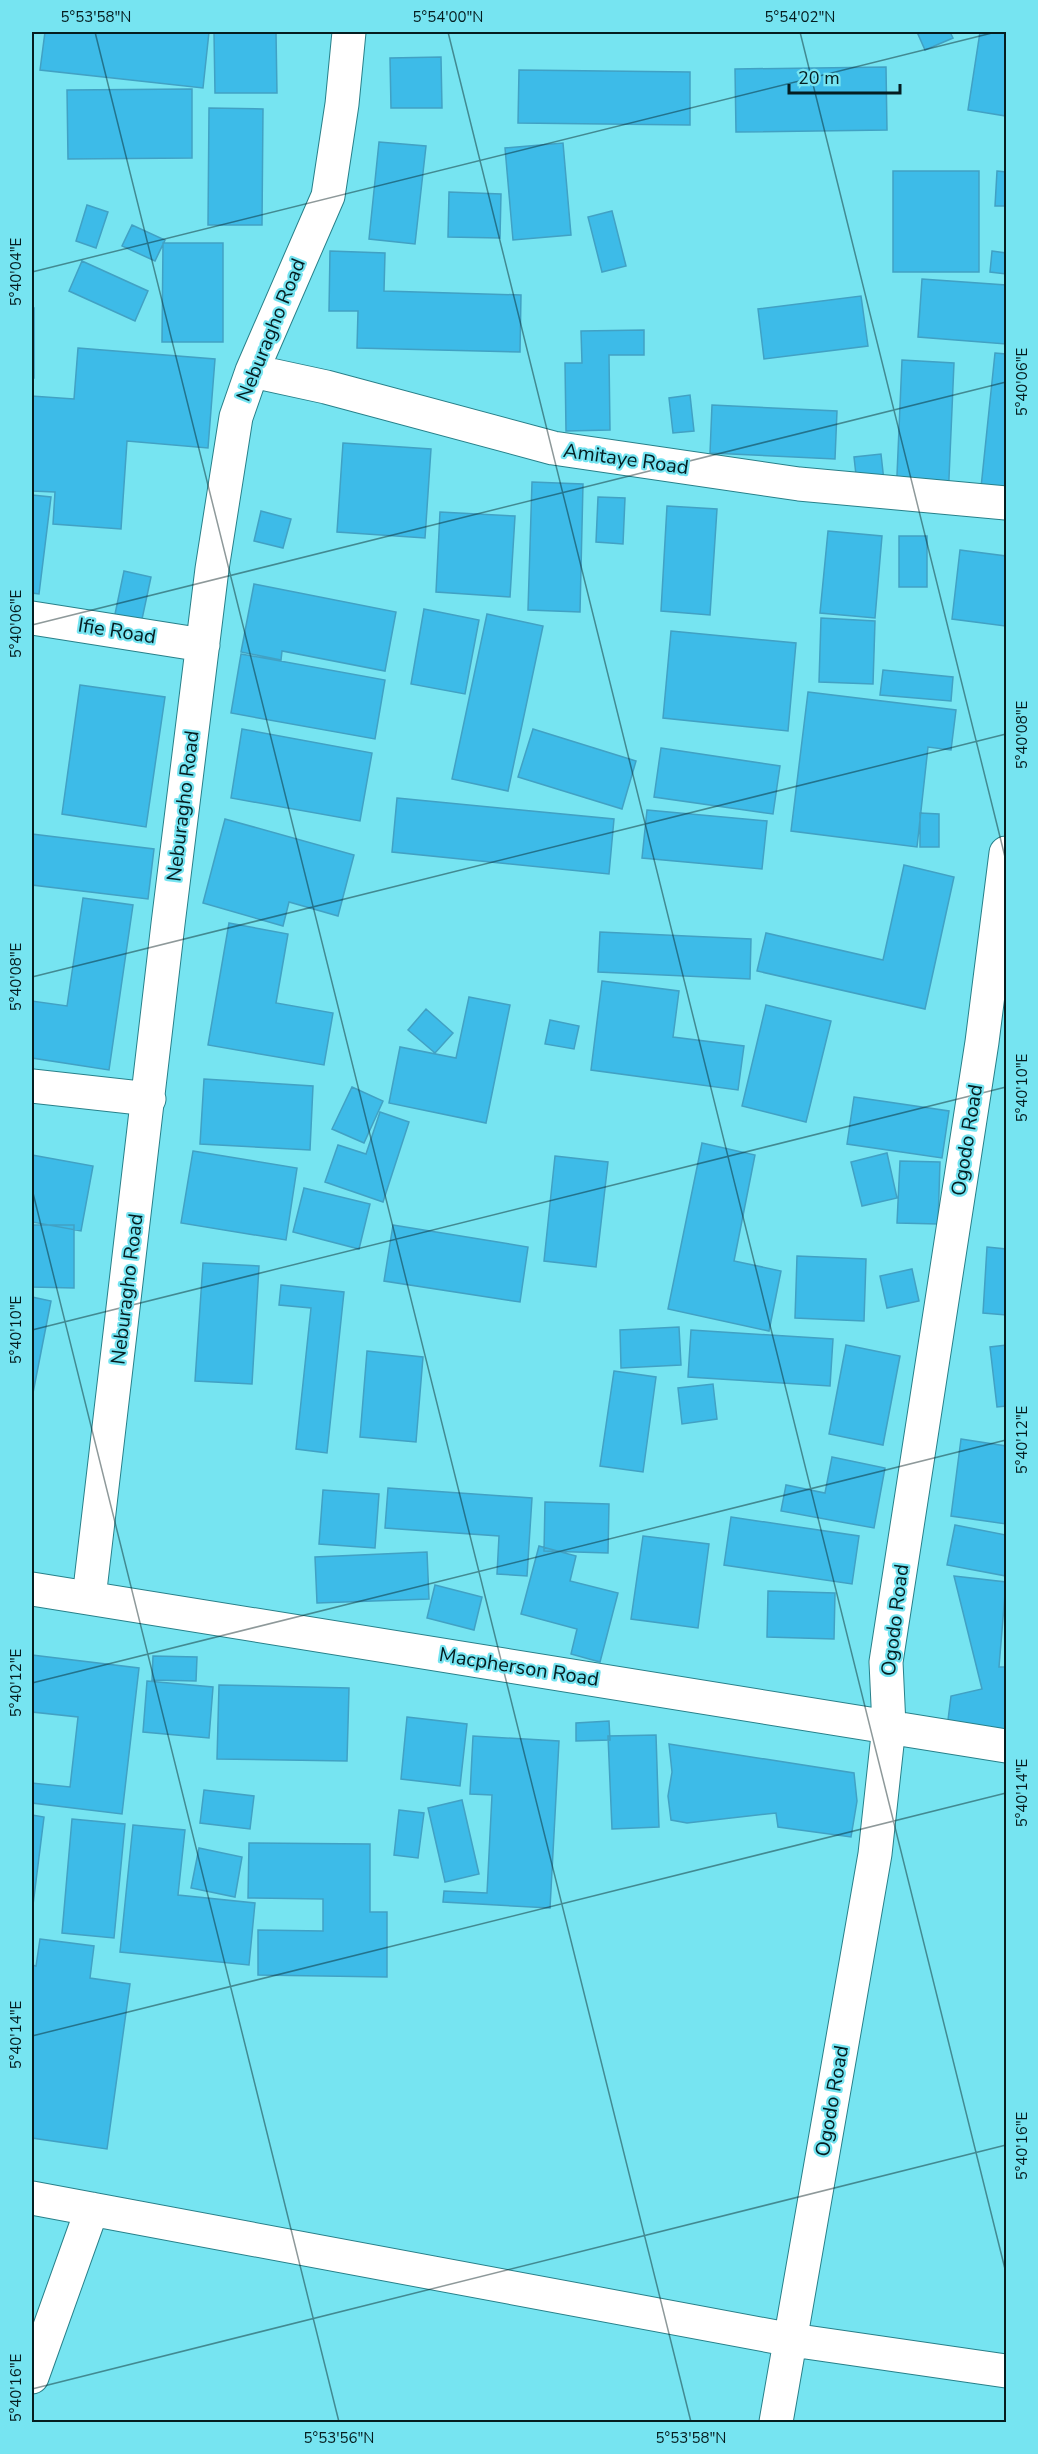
<svg xmlns="http://www.w3.org/2000/svg" width="1038" height="2454" font-family="'Nunito Sans',sans-serif">
	<rect width="100%" height="100%" fill="#76e4f1"/>
	<!-- building -->
	<path fill="#3dbbe8" stroke="#41a1c4" stroke-width="1.5" d="M45 32H209L203 88 40 70Z
		M214 32H276L277 93H215Z
		M917 32H950L953 38 925 50Z
		M980 32H1006V116L968 110Z
		M441 57 442 108H391L390 58Z
		M886 67 887 130 736 132 735 69Z
		M519 70 690 72V125L518 123Z
		M192 89V158L68 159 67 90Z
		M209 108 263 109 262 225H208Z
		M379 142 426 146 415 244 369 239Z
		M563 143 571 235 513 240 505 148Z
		M893 171H979V272H893Z
		M997 171 1006 172V206H995Z
		M449 192 501 194 500 238 448 237Z
		M87 205 108 212 96 248 76 241Z
		M612 211 626 266 602 272 588 217Z
		M132 225 165 240 155 261 122 246Z
		M163 243H223V342H162Z
		M330 251 385 253 384 291 521 295 520 352 357 348 358 311H329Z
		M992 251 1006 253V274L990 272Z
		M82 261 148 291 135 321 69 291Z
		M922 279 1006 285V344L918 337Z
		M861 296 868 346 764 359 758 309Z
		M32 308H34V378H32Z
		M644 330V355H609L610 430 566 431 565 363H582L581 331Z
		M78 348 215 359 208 448 127 441 121 529 53 524 55 492 32 491V396L74 399Z
		M995 353 1006 354V499L980 497Z
		M902 360 954 363 948 501 896 498Z
		M690 395 694 431 673 433 669 398Z
		M712 405 837 411 835 459 710 453Z
		M343 443 431 449 425 538 337 532Z
		M881 454 885 490 858 493 854 457Z
		M532 482 583 484 580 612 528 610Z
		M32 495 51 497 39 594 32 593Z
		M598 497 625 498 623 544 596 542Z
		M667 506 717 509 710 615 661 611Z
		M261 511 291 519 283 548 254 541Z
		M440 512 515 516 510 597 436 592Z
		M828 531 882 536 875 618 820 613Z
		M899 536H927V587H899Z
		M960 550 1006 556 1005 626 952 619Z
		M124 571 151 577 141 624 114 619Z
		M254 584 396 612 385 671 282 651 281 660 241 652Z
		M424 609 479 620 465 694 411 684Z
		M487 614 543 626 508 791 452 779Z
		M821 618 875 621 873 684 819 682Z
		M671 631 796 643 788 731 663 718Z
		M241 654 385 680 375 739 231 713Z
		M883 670 953 677 951 701 880 695Z
		M80 685 165 697 146 827 62 814Z
		M808 692 956 710 951 750 928 747 917 847 791 831Z
		M242 729 372 753 360 821 231 798Z
		M533 729 636 761 622 809 518 777Z
		M661 748 780 766 773 814 654 797Z
		M397 798 614 819 609 874 392 852Z
		M647 810 767 821 762 869 642 858Z
		M920 813 939 814V847H920Z
		M225 819 354 855 338 916 289 902 283 926 203 903Z
		M32 834 154 849 148 899 32 885Z
		M904 865 954 877 925 1009 757 971 766 933 883 960Z
		M83 898 133 905 109 1070 32 1058V1001L67 1006Z
		M229 923 288 934 276 1003 333 1013 324 1065 208 1045Z
		M600 932 751 939 750 979 598 972Z
		M602 981 679 991 673 1037 744 1046 738 1090 591 1070Z
		M469 997 510 1005 486 1123 389 1103 400 1047 456 1058Z
		M766 1005 831 1021 806 1122 742 1106Z
		M426 1009 453 1033 435 1053 408 1030Z
		M550 1020 579 1026 574 1049 545 1044Z
		M204 1079 313 1086 310 1150 200 1144Z
		M352 1087 383 1101 364 1143 332 1129Z
		M854 1097 949 1111 942 1158 847 1144Z
		M380 1112 409 1122 383 1202 325 1182 338 1145 366 1154Z
		M702 1143 755 1155 734 1261 781 1271 769 1331 668 1309Z
		M193 1151 297 1168 286 1240 181 1223Z
		M887 1153 897 1198 862 1206 851 1162Z
		M32 1155 93 1166 81 1231 32 1222Z
		M555 1156 608 1162 596 1267 544 1261Z
		M900 1161 940 1162 938 1224 897 1223Z
		M304 1188 370 1204 359 1249 293 1232Z
		M32 1225H74V1288L32 1287Z
		M393 1225 528 1247 520 1302 384 1281Z
		M987 1247 1006 1249V1315L983 1313Z
		M797 1256 866 1259 864 1321 795 1318Z
		M203 1263 259 1266 252 1384 195 1381Z
		M912 1269 919 1301 887 1308 880 1276Z
		M281 1285 344 1292 327 1453 296 1449 311 1308 279 1305Z
		M32 1297 51 1301 32 1398Z
		M679 1327 681 1365 621 1368 620 1330Z
		M691 1330 833 1339 830 1386 688 1377Z
		M846 1345 900 1356 883 1445 829 1434Z
		M1006 1345V1406L997 1407 990 1347Z
		M367 1351 423 1357 416 1442 360 1437Z
		M614 1371 656 1377 643 1472 600 1466Z
		M713 1384 717 1419 682 1424 678 1388Z
		M961 1439 1006 1446V1524L951 1516Z
		M832 1457 885 1468 874 1528 781 1511 786 1485 825 1493Z
		M388 1488 532 1498 527 1576 497 1574 499 1536 385 1528Z
		M323 1490 379 1494 375 1548 319 1544Z
		M545 1502 609 1504 608 1553 544 1551Z
		M731 1517 859 1536 852 1584 724 1565Z
		M955 1525 1006 1535V1576L947 1565Z
		M643 1536 709 1544 698 1628 631 1619Z
		M539 1546 576 1556 570 1581 618 1593 600 1662 571 1654 577 1629 521 1614Z
		M427 1552 429 1599 317 1603 315 1557Z
		M954 1576 1006 1582 999 1667H1006V1729L988 1733 947 1728 951 1696 982 1689Z
		M435 1585 482 1597 474 1630 427 1618Z
		M768 1591 835 1593 834 1639 767 1637Z
		M32 1655 139 1668 122 1814 32 1803V1783L70 1787 78 1717 32 1712Z
		M153 1656 197 1657 196 1681 152 1680Z
		M147 1681 213 1687 209 1738 143 1732Z
		M219 1685 349 1688 347 1761 217 1759Z
		M407 1717 467 1724 460 1786 401 1779Z
		M609 1721 610 1740 576 1741V1723Z
		M656 1735 659 1827 612 1829 608 1736Z
		M473 1736 559 1741 550 1908 443 1902 444 1891 487 1893 492 1795 470 1794Z
		M669 1744 854 1773 857 1801 851 1837 778 1827 776 1813 687 1823 671 1820 668 1796 672 1772Z
		M204 1790 254 1796 250 1829 200 1823Z
		M462 1800 479 1874 445 1882 428 1808Z
		M399 1810 424 1813 418 1858 394 1855Z
		M32 1815 44 1817 32 1913Z
		M72 1819 125 1824 114 1938 62 1933Z
		M133 1825 185 1830 178 1895 255 1903 249 1965 120 1952Z
		M249 1843 370 1844V1912H387V1977L258 1975V1930L323 1931V1899L248 1898Z
		M199 1848 242 1857 235 1897 191 1888Z
		M40 1939 94 1946 90 1978 130 1984 107 2149 32 2138V1965L36 1966Z"/>
	<g fill="none" stroke-linecap="round" stroke-linejoin="round">
		<!-- minor casing -->
		<g stroke="#28808a" stroke-width="35">
			<path id="minor" d="M252 371 326 387 553 448 799 484 1006 503
				M32 618 203 645
				M32 1086 149 1099
				M32 1589 1006 1746
				M89 1598 168 924 212 569 236 417 252 371 328 196 342 104 349 32
				M32 2198 792 2340 1006 2371
				M32 2377 92 2209
				M776 2422 875 1854 889 1726 886 1662 982 1042 1006 853"/>
		</g>
		<!-- minor -->
		<use href="#minor" stroke="#fff" stroke-width="33"/>
	</g>
	<!-- ticks -->
	<path fill="none" stroke="#051d20" stroke-width="1.5" stroke-opacity="0.45" d="M95 32 691 2422M448 32 1006 2273M800 32 1006 861M32 272 996 32M32 625 1006 382M32 977 1006 734M32 1189 339 2422M32 1330 1006 1087M32 1683 1006 1440M32 2036 1006 1793M32 2389 1006 2145"/>
	<g text-anchor="middle" dominant-baseline="central" stroke-width="4.5" stroke-linejoin="round" paint-order="stroke">
		<!-- street labels -->
		<g font-size="20" fill="#051d20" stroke="#76e4f1">
			<text transform="translate(271 330) rotate(-68)">Neburagho Road</text>
			<text transform="translate(626 459) rotate(8)">Amitaye Road</text>
			<text transform="translate(117 631) rotate(9)">Ifie Road</text>
			<text transform="translate(183 806) rotate(-83)">Neburagho Road</text>
			<text transform="translate(967 1140) rotate(-81)">Ogodo Road</text>
			<text transform="translate(127 1289) rotate(-83)">Neburagho Road</text>
			<text transform="translate(895 1620) rotate(-83)">Ogodo Road</text>
			<text transform="translate(519 1667) rotate(9)">Macpherson Road</text>
			<text transform="translate(832 2101) rotate(-80)">Ogodo Road</text>
		</g>
	</g>
	<!-- border -->
	<rect width="1038" height="2454" fill="none" stroke="#76e4f1" stroke-width="66"/>
	<!-- scale -->
	<path d="M789 84v9h111v-9" fill="none" stroke="#051d20" stroke-width="3"/>
	<text x="798" y="84" font-size="18" fill="#051d20" stroke="#76e4f1" stroke-width="4.5" paint-order="stroke">20 m</text>
	<rect x="33" y="33" width="972" height="2388" fill="none" stroke="#051d20" stroke-width="2"/>
	<g font-size="15" text-anchor="middle" fill="#051d20">
		<text x="96" y="22">5°53'58"N</text>
		<text x="448" y="22">5°54'00"N</text>
		<text x="800" y="22">5°54'02"N</text>
		<text transform="translate(16 272) rotate(-90)" y="5">5°40'04"E</text>
		<text transform="translate(1022 382) rotate(-90)" y="5">5°40'06"E</text>
		<text transform="translate(16 624) rotate(-90)" y="5">5°40'06"E</text>
		<text transform="translate(1022 735) rotate(-90)" y="5">5°40'08"E</text>
		<text transform="translate(16 977) rotate(-90)" y="5">5°40'08"E</text>
		<text transform="translate(1022 1088) rotate(-90)" y="5">5°40'10"E</text>
		<text transform="translate(16 1330) rotate(-90)" y="5">5°40'10"E</text>
		<text transform="translate(1022 1440) rotate(-90)" y="5">5°40'12"E</text>
		<text transform="translate(16 1683) rotate(-90)" y="5">5°40'12"E</text>
		<text transform="translate(1022 1793) rotate(-90)" y="5">5°40'14"E</text>
		<text transform="translate(16 2035) rotate(-90)" y="5">5°40'14"E</text>
		<text transform="translate(1022 2146) rotate(-90)" y="5">5°40'16"E</text>
		<text transform="translate(16 2388) rotate(-90)" y="5">5°40'16"E</text>
		<text x="339" y="2443">5°53'56"N</text>
		<text x="691" y="2443">5°53'58"N</text>
	</g>
</svg>
